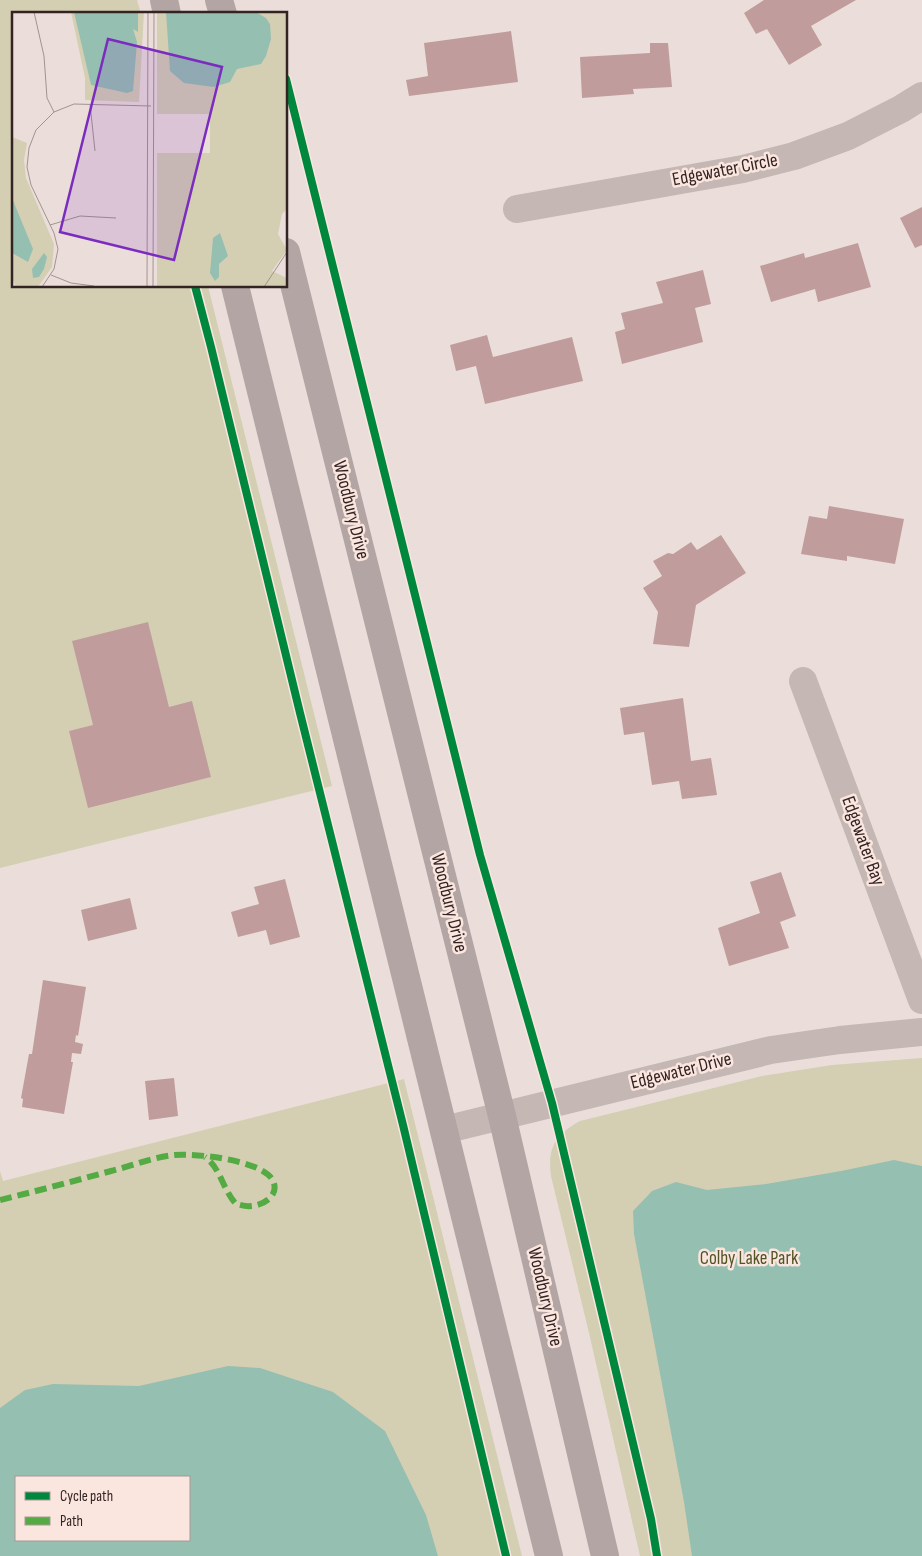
<svg xmlns="http://www.w3.org/2000/svg" width="922" height="1556" font-family="'Sofia Sans Condensed',sans-serif">
	<rect width="100%" height="100%" fill="#ebdeda"/>
	<!-- green -->
	<path fill="#d4cfb3" fill-rule="evenodd" d="M0 0H137L141 14H14V286H208L332 786 0 868Z
		M922 1058V1556H640L589 1333 551 1176C547 1147 556 1134 580 1121L762 1076 832 1065Z
		M404 1079 522 1556H0V1171L3 1181ZM16 1477H189V1540H16Z"/>
	<!-- water -->
	<path fill="#95bfb1" fill-rule="evenodd" d="M894 1160 922 1166V1556H692L684 1502 634 1234 633 1211 652 1191 676 1182 707 1190 766 1184 841 1171Z
		M228 1366 260 1368 333 1392 385 1431 426 1515 438 1556H0V1408L25 1390 53 1384 139 1386ZM16 1477H189V1540H16Z"/>
	<!-- building -->
	<path fill="#c19c9c" d="M764 0H856L811 26 822 45 789 65 767 29 756 34 744 13Z
		M511 31 518 82 409 96 406 80 428 76 424 43Z
		M650 43H668L672 87 633 89 634 94 582 98 580 57 650 53Z
		M922 207V245L915 248 900 218Z
		M858 243 871 287 818 302 815 289 771 302 760 266 804 253 805 258Z
		M703 270 711 304 695 308 703 342 622 364 615 332 625 329 621 313 663 303 656 282Z
		M487 335 493 357 572 337 583 381 485 404 476 366 456 371 450 345Z
		M829 506 904 519 895 564 847 556V561L801 554 809 516 827 519Z
		M721 535 746 573 696 605 689 647 653 644 658 612 643 588 662 576 653 561 668 553 673 554 691 542 697 550Z
		M148 622 169 707 192 701 211 777 88 808 69 731 93 725 72 641Z
		M683 698 691 761 711 758 717 795 682 799 679 781 652 785 644 732 624 735 620 708Z
		M781 872 796 916 780 922 789 948 729 966 718 928 760 913 750 882Z
		M285 879 300 937 270 945 266 930 238 937 231 912 259 904 254 887Z
		M130 898 137 929 88 941 81 910Z
		M43 980 86 987 78 1036 76 1035 75 1042 83 1044 81 1054 72 1053 71 1062H73L64 1114 22 1107 23 1099 21 1098 29 1054H32Z
		M174 1078 178 1116 149 1120 145 1081Z"/>
	<g fill="none" stroke-linecap="round" stroke-linejoin="round">
		<!-- minor -->
		<path stroke="#c4b7b4" stroke-width="28" d="M517 209 743 169 794 156 848 136 901 109 922 96
			M803 681 922 1000
			M444 1130 771 1050 840 1040 922 1032"/>
		<!-- major -->
		<path stroke="#b2a5a3" stroke-width="28" d="M164 0 167 14
			M219 0 223 14
			M286 252 502 1116 605 1556
			M235 286 549 1556"/>
		<!-- quiet -->
		<path stroke="#54aa43" stroke-width="6" stroke-dasharray="12 6" stroke-linecap="butt" d="M0 1200C37 1191 74 1181 111 1171 132 1166 153 1157 174 1155 195 1153 260 1160 272 1179 281 1194 265 1205 251 1206 246 1207 241 1205 236 1204 223 1190 220 1167 205 1157"/>
		<!-- cycleway casing -->
		<g stroke="#fae6df" stroke-width="11">
			<path id="cycleway" d="M286 79 480 855 552 1103 651 1519 657 1556
				M195 286 211 347 300 713 403 1125 506 1556"/>
		</g>
		<!-- cycleway -->
		<use href="#cycleway" stroke="#00873e" stroke-width="8"/>
	</g>
	<g text-anchor="middle" dominant-baseline="central" stroke-width="5" stroke-linejoin="round" paint-order="stroke">
		<!-- street labels -->
		<g font-size="19" fill="#332323" stroke="#fae6df">
			<text transform="translate(725 170) rotate(-11)">Edgewater Circle</text>
			<text transform="translate(351 510) rotate(76)">Woodbury Drive</text>
			<text transform="translate(863 841) rotate(70)">Edgewater Bay</text>
			<text transform="translate(449 903) rotate(76)">Woodbury Drive</text>
			<text transform="translate(681 1071) rotate(-14)">Edgewater Drive</text>
			<text transform="translate(545 1297) rotate(77)">Woodbury Drive</text>
		</g>
		<!-- park labels -->
		<g font-size="19" fill="#515425" stroke="#fae6df">
			<text x="749" y="1258">Colby Lake Park</text>
		</g>
	</g>
	<!-- overview -->
	<g transform="translate(12 12)">
		<rect width="275" height="275" fill="#ebdeda"/>
		<path d="M59 0H132L127 90 73 88V66ZM145 0H275V197L270 202 266 222 275 238 260 259 275 266V275H145V141H198V102H145ZM0 125 15 131 12 148 14 166 42 232 40 255 26 275H4L0 266Z" fill="#d4cfb3"/>
		<path d="M62 0H126V20L121 17 125 30 121 79 115 81 79 73ZM154 0H244L254 6 258 12 259 27 254 44 249 52 225 57 218 70 202 75 172 71 158 59ZM0 186 21 237 16 250 0 241ZM208 221 216 244 207 252V265L203 269 198 261 201 226ZM32 241 35 245 32 257 27 265 21 266 20 257Z" fill="#95bfb1"/>
		<path fill="none" stroke="#a19391" stroke-width="1" d="M22 0 32 44 35 86 42 100M78 92 83 139M38 213 68 204 104 206M39 263 59 271 82 274M30 275 42 257 46 237 42 221 19 173 15 155 17 136 24 118 42 100 62 92 139 94M135 275 136 0M141 275 142 0M252 275 275 240"/>
		<path fill="#7b2cbf" fill-opacity="0.15" stroke="#7b2cbf" stroke-width="2.5" d="M96 27 210 55 162 248 48 220Z"/>
		<rect width="275" height="275" fill="none" stroke="#332323" stroke-width="2.5"/>
	</g>
	<!-- legend -->
	<rect x="15" y="1476" width="175" height="65" fill="#fae6df" stroke="#aa9894"/>
	<rect x="25" y="1492" width="25" height="8" fill="#00873e" stroke="#aa9894"/>
	<text x="60" y="1501" font-size="15" fill="#332323">Cycle path</text>
	<rect x="25" y="1517" width="25" height="8" fill="#54aa43" stroke="#aa9894"/>
	<text x="60" y="1526" font-size="15" fill="#332323">Path</text>
</svg>
